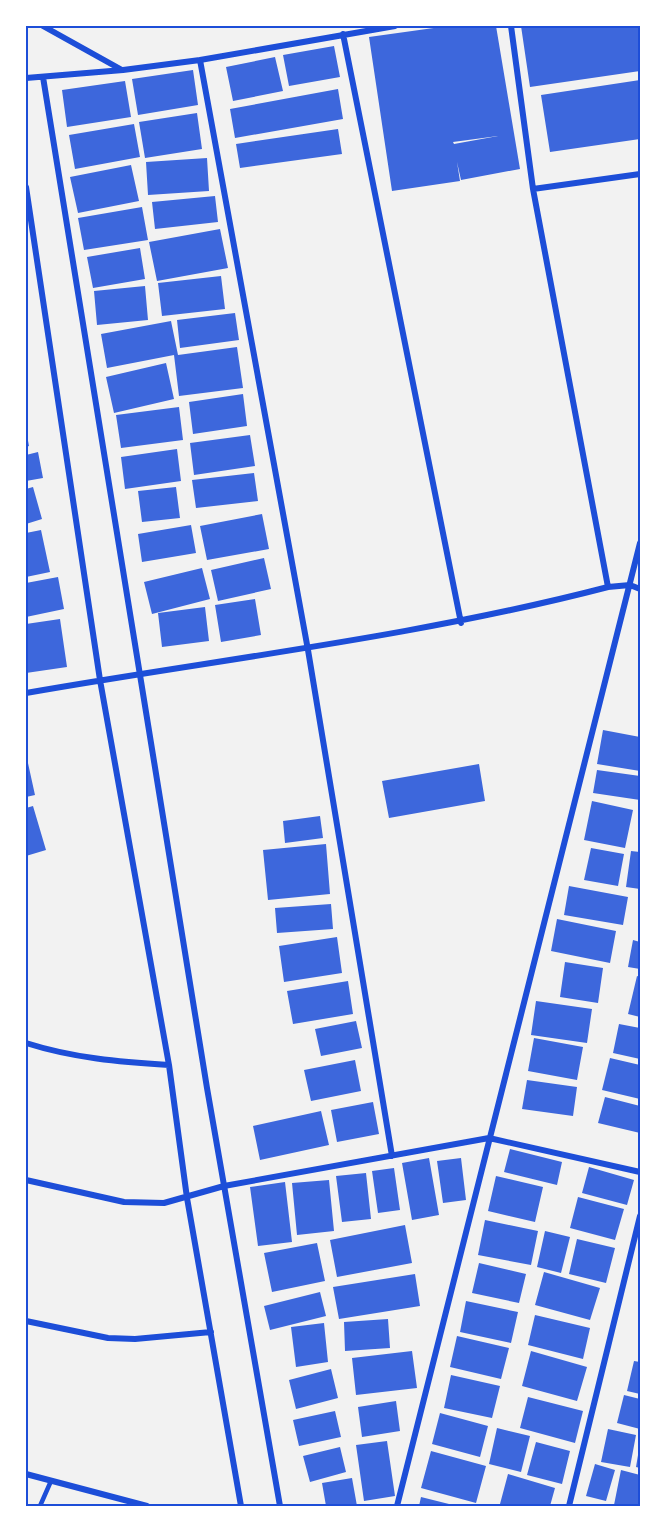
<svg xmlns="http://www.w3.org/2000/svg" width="666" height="1532" font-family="Ubuntu,sans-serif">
	<rect width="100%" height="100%" fill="#f2f2f2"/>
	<!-- building -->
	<path fill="#3d67dc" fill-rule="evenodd" d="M448 26H496L520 169 461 180 457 162 460 181 392 191 369 37ZM498 136 454 144 453 142Z
		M521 26H640V71L530 87Z
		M334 46 340 77 289 86 283 55Z
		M275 57 283 91 233 101 226 67Z
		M193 70 198 105 138 115 132 79Z
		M640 80V139L550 152 541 95Z
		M125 81 131 117 67 127 62 90Z
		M338 89 343 119 235 138 230 109Z
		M197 113 202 149 145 158 139 122Z
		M134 124 140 157 75 169 69 135Z
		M338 129 342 154 240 168 236 144Z
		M207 158 209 191 148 195 146 162Z
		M131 165 139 201 78 213 70 177Z
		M215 196 218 222 155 229 152 202Z
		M142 207 148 240 84 250 78 218Z
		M220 229 228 268 157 281 149 242Z
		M140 248 145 279 93 288 87 257Z
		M221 276 225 309 162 316 158 283Z
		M145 286 148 320 97 325 94 291Z
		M235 313 239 340 180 348 177 320Z
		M171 321 178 355 237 347 243 388 179 396 174 355 107 368 101 334Z
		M166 363 174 399 114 413 106 377Z
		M243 394 247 426 193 434 189 402Z
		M179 407 183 440 121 448 116 415Z
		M26 430 29 446 26 447Z
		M250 435 255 466 194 475 190 443Z
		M177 449 181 481 125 489 121 457Z
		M38 452 43 478 26 481V455Z
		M254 473 258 501 196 508 192 480Z
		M33 487 42 519 26 524V489Z
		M176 487 180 518 142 522 138 491Z
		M262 514 269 549 207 560 200 526Z
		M191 525 196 553 142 562 138 534Z
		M41 530 50 572 26 577V533Z
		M264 558 271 589 218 601 211 570Z
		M202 568 210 599 152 614 144 582Z
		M58 577 64 609 26 617V583Z
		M255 599 261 635 221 642 215 605Z
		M205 607 209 641 162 647 158 613Z
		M60 619 67 667 26 673V624Z
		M603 730 640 737V771L597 764Z
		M26 754 35 795 26 797Z
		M479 764 485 801 389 818 382 781Z
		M597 770 640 776V800L593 793Z
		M592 801 633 810 625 848 584 840Z
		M33 806 46 850 26 856V808Z
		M320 816 323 838 285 843 283 821Z
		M326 844 330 894 268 900 263 850Z
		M591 848 624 854 618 886 584 880Z
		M631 851 640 852V889L626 887Z
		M569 886 628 897 623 925 564 915Z
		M331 904 333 929 277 933 275 908Z
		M557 919 616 931 610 963 551 951Z
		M337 937 342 973 284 982 279 946Z
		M633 940 640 942V969L628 967Z
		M565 962 603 968 598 1003 560 997Z
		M637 976 640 977V1017L628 1014Z
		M348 981 353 1014 293 1024 287 991Z
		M536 1001 592 1009 587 1043 531 1035Z
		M356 1021 362 1048 321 1056 315 1029Z
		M619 1024 640 1028V1059L613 1053Z
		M534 1038 583 1047 577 1080 528 1071Z
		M610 1058 640 1065V1099L602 1090Z
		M355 1060 361 1091 311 1101 304 1070Z
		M527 1080 577 1087 573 1116 522 1109Z
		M605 1097 640 1106V1133L598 1123Z
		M373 1102 379 1134 337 1142 331 1110Z
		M321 1111 329 1145 260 1160 253 1126Z
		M510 1149 562 1162 557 1185 504 1172Z
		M429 1158 439 1215 412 1220 402 1163Z
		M461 1158 466 1200 443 1203 437 1161Z
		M589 1167 634 1180 627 1205 582 1193Z
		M394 1168 400 1210 378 1213 372 1171Z
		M366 1173 371 1219 342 1222 336 1176Z
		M496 1176 543 1187 535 1222 488 1211Z
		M329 1180 334 1231 297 1235 292 1183Z
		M285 1182 292 1242 258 1246 250 1187Z
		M578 1197 624 1209 615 1240 570 1228Z
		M485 1220 538 1231 531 1265 478 1255Z
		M405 1225 412 1263 337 1277 330 1240Z
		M545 1231 570 1237 561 1273 537 1267Z
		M577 1239 615 1248 606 1283 569 1274Z
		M317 1243 325 1281 272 1292 264 1253Z
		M479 1263 526 1274 519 1303 472 1293Z
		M544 1272 600 1288 590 1320 535 1305Z
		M415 1274 420 1306 339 1319 333 1287Z
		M320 1292 326 1316 270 1330 264 1306Z
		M466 1301 518 1312 511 1343 460 1332Z
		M535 1315 590 1328 583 1359 528 1345Z
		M388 1319 390 1348 345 1351 344 1322Z
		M324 1323 328 1362 296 1367 291 1327Z
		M457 1336 509 1348 501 1379 450 1367Z
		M412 1351 417 1388 356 1395 352 1358Z
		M531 1351 587 1367 577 1401 522 1386Z
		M634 1361 640 1362V1394L627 1391Z
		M331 1369 338 1398 296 1409 289 1380Z
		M451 1375 500 1386 492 1418 444 1408Z
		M624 1395 640 1399V1429L617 1423Z
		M528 1397 583 1411 575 1443 520 1428Z
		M396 1401 400 1431 362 1437 358 1407Z
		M335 1411 341 1437 299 1446 293 1420Z
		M440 1413 488 1426 480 1457 432 1444Z
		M497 1428 530 1436 521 1472 489 1464Z
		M608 1429 636 1435 630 1467 601 1462Z
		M387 1441 395 1496 364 1501 356 1445Z
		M536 1442 570 1451 562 1484 527 1475Z
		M340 1447 346 1472 310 1482 303 1456Z
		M639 1449H640V1468L636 1467Z
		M431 1451 486 1466 476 1503 421 1488Z
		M595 1464 615 1470 606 1501 586 1496Z
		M621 1470 640 1475V1506L614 1505Z
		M508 1474 555 1488 550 1506 500 1504Z
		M352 1478 357 1506H326L322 1483Z
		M421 1497 457 1506H419Z"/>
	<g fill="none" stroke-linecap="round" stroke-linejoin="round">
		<!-- service -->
		<path stroke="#1d4ed8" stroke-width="4.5" d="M40 1506 51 1481"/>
		<!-- minor -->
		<path stroke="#1d4ed8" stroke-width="6" d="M43 26 122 70
			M511 26 533 189 608 587
			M343 34 461 623
			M200 60 308 650 392 1156
			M43 77 207 1088 280 1506
			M26 78 123 70 200 60 395 26
			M26 187 100 680 169 1065 187 1198 241 1506
			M533 189 640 174
			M26 693C220 659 416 637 608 587L630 585 640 589
			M26 1043C73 1058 120 1062 169 1065
			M26 1180 124 1202 164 1203 224 1186 489 1138 640 1172
			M26 1321 108 1338 135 1339 211 1332
			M26 1474 147 1506
			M397 1506 640 543
			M569 1506 640 1216"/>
	</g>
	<!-- border -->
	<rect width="666" height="1532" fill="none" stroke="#ffffff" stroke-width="54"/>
	<rect x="27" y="27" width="612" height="1478" fill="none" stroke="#1d4ed8" stroke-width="2"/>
</svg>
